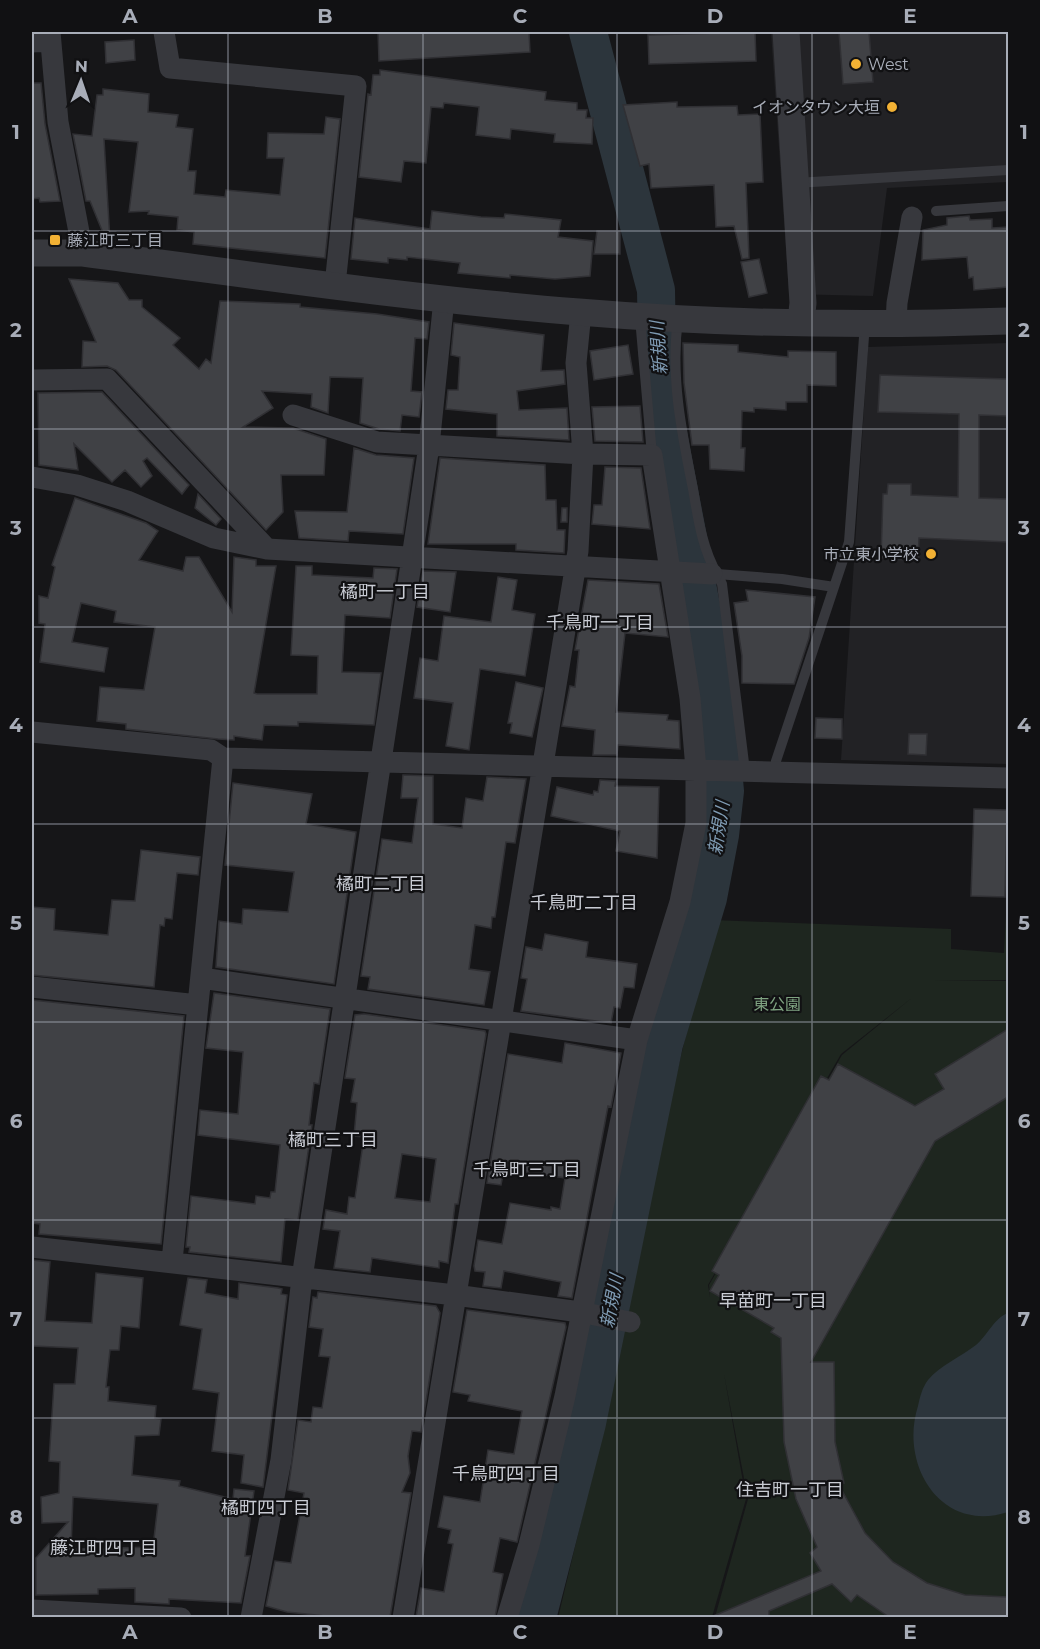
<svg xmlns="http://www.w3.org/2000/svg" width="1040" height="1649" font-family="Montserrat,'Noto Sans JP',sans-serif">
	<rect width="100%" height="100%" fill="#161618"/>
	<!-- built -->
	<path fill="#222225" d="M771 32H1008V182L887 188 873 296 789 294Z
		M1008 343V764L841 760 868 347Z"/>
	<!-- green -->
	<path fill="#1e261f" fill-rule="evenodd" d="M1006 914 1008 915V980H935L1008 981V1617H715L748 1499 724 1374 746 1499 712 1617 558 1618 595 1463 638 1238 713 920 951 929V949L1004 953ZM913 997 842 1055 709 1285 710 1297 708 1285 841 1054Z"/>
	<!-- water -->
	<path fill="#2c353c" d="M1008 1313V1512C941 1534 899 1465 918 1406 920 1397 922 1388 928 1380 939 1366 962 1356 976 1345 987 1336 995 1317 1008 1313Z"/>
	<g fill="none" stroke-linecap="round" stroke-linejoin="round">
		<!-- river -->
		<path stroke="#2c353c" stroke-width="38" d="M537 1618 587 1423 664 1044 708 898 720 835 725 791 714 673 665 418 657 348 656 290 588 32"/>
	</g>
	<!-- building -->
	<path fill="#404145" stroke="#303034" stroke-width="1.5" fill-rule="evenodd" d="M378 32H529L530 52 379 61Z
		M755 32 756 61 649 64 648 35Z
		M839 32H869L873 82 843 84Z
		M134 40 135 60 106 63 105 42Z
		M380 70 546 92 545 100 577 103V110H587L586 118H593L592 144 554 142 555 134 511 129 510 139 476 135 479 107 444 103 443 108 431 107 426 163 404 161 401 182 359 177 368 94 371 95 373 75H380Z
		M32 83H41L45 124 60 201 40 202 39 198 32 199Z
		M103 89 149 94 148 112 178 115 176 127 193 129 188 171H196L194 194 225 197 226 190 280 195 284 158H267L268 133 324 134 326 117 340 119 325 258 193 244 194 232 177 230 178 217 148 214 149 211 129 212 138 142 104 139 110 241 106 240 90 201H86L73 134 92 136 97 95H103Z
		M677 102V107L737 106 738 115 760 114 763 182 746 183 749 258 742 259 734 226 716 227 714 185 651 188 649 164 640 166 623 105Z
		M432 211 481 217 504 218 505 214 561 220 558 237 593 241 590 276 555 279 510 275V278L458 273 460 263 407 257V260L388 258V263L351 259 355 218 430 229Z
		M969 216 970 220 992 219V228L1008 227V287L974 290 973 277 969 278 967 257 922 260 923 230 947 225V218Z
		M597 231H620V254H594Z
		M759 259 767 293 749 297 741 262Z
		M69 279 118 283 129 300H142V307L180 338 173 345 199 369 206 359 211 363 220 301 300 304V307L377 314 429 322 427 339 415 338 411 391 422 392 419 417 402 415 400 431 379 429 360 423 363 378 330 377 328 413 311 407 312 394 262 391 273 408 243 427 293 428 326 439 324 475H281L283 512 266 530 116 370 107 366 82 367 83 341 96 342Z
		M454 323 544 335 541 371 564 370 565 384 517 391 519 410 567 408 569 440 497 436V414L446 409 448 390H458L460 357 451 355Z
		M683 343 738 345V352L788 357V351L836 352V386L807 385V402H786V410L754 408V412L742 411 741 448H745L744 471 710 469 709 445H692L684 383Z
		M628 345 633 374 594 380 590 351Z
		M880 375 1008 379V416L979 415V498L1008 499V542L919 538 918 561 881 558 883 494H887L888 484H911V495L958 497 959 414 878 412Z
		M102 392 189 485 182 494 147 458 143 461 152 476 141 487 125 470 112 482 74 444 78 470 39 465 38 393Z
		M640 406 643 442 595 441 592 407Z
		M354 448 376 455 414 458 403 534 349 531 348 541 299 538 295 511 347 512Z
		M440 458 545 465 546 500H556L557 530H565L564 553 516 550V544H428Z
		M605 467 641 468 650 529 592 524 594 505H602Z
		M198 494 221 519 216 525 195 508Z
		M75 498 146 523 158 531 139 560 183 571 186 557H199L232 612 234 557 256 560V566H276L254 693 257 694H317L318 656 291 655 296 566H312V575L373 578 374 568 397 569 390 618 345 615 342 672 381 673 374 725 298 722V726L264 725 262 740 234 736V740L218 739 126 729V724L97 721 100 687 144 690 155 627 114 622 116 611 81 603 72 642 108 648 104 672 40 662 45 624 39 623V596L48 598 55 567 52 565Z
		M562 508H567V522H561Z
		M423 571 456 572 450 612 417 607Z
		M498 577 517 580 512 610 535 614 525 676 480 669 469 750 446 746 453 703 414 698 420 658 438 661 444 616 491 622Z
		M588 580 659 584 668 637 625 633 616 712 668 715 667 720 679 721 680 749 618 745 617 755H593L595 730 562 726 570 686 575 687 579 650H575Z
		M746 590 815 597 809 638 794 684 742 683V656L734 603 748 601Z
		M516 682 543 688 532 737 510 733 512 723H508Z
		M816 718 842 719V739L815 738Z
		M909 734H927L926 755 908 754Z
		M403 775 433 776V824L462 828 466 798 483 801 487 777 526 779 515 843 506 842 495 917H492L491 928 475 925 469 969 490 972 484 1005 368 989 370 977 361 976 382 839 412 843 418 798H401Z
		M600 780 616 781 615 786 659 787 657 858 616 851 620 831 551 816 557 787 593 795 594 791 598 792Z
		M233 783 312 794 306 824 356 832 334 984 216 967 219 921 242 924 243 909 288 912 294 872 225 865Z
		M974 809 1007 810 1005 897 971 896Z
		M141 850 200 857 198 875 177 873 172 919 165 918 164 926 160 925 154 987 32 975V907L55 909 54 930 108 935 112 900 135 901Z
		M545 934 588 942 586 957 637 964 634 988 624 987 620 1008 614 1007 611 1023 521 1011 527 979 521 978 526 947 542 950Z
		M214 993 330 1009 319 1084 314 1083 309 1125H312L298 1220 285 1219 281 1262 189 1252 190 1247H186L191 1196 255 1204 256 1196 270 1198 271 1192H275L280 1145 198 1135 200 1110 238 1114 243 1052 206 1048Z
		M32 1000 184 1016 161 1244 39 1234 40 1224 32 1223Z
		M364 1014 485 1031 486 1034 458 1204H455L448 1263 439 1261V1268L372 1258 370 1272 334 1268 340 1231 323 1229 326 1210 347 1214 349 1197 355 1198 364 1137 354 1136 357 1103 351 1102 355 1079 345 1078 355 1015ZM402 1154 436 1159 430 1202 395 1198Z
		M1008 1029V1097L935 1141 811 1362H834L835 1442 844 1483H838L865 1533 893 1562 927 1583 965 1595 1008 1597V1617H889L857 1595 851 1602 832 1584 769 1611V1617H711L821 1571 810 1553 817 1547 796 1499 784 1442 781 1338 771 1332 774 1328 710 1291 719 1275 712 1271 821 1076 829 1080 838 1064 915 1106 944 1089 935 1074Z
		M565 1043 621 1053 611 1107 608 1106 572 1298 558 1296 561 1282 504 1271 501 1288 483 1286 485 1272 475 1271 474 1266 478 1240 502 1244 510 1203 551 1210V1207L560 1209 565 1178 504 1169 501 1185 487 1183 508 1054 562 1063Z
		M32 1260 50 1262 45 1321 92 1323 96 1273 143 1278 139 1328 121 1326 119 1350H110L106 1387H109L108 1401 156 1406 155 1418 161 1419 159 1435 135 1436 132 1475 180 1481 179 1486 233 1499 234 1489 254 1491 245 1556H250L241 1603 169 1599V1604L135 1602V1588L98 1589V1594L36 1595V1558L68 1522 42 1523 41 1497 59 1493 60 1462 49 1461 54 1384H75L78 1348 32 1346ZM73 1497 158 1504 153 1547 71 1549Z
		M188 1278 207 1280 205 1293 238 1299 239 1283 278 1288 282 1289 281 1294 287 1295 263 1487 241 1483 244 1455 212 1451 219 1393 193 1389 202 1329 180 1325Z
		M318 1292 436 1306 440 1313 421 1432 412 1431 408 1456 410 1473 402 1492 411 1493 390 1617H335L287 1612 266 1606 275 1561 291 1563 304 1493 288 1490 298 1420 311 1422 313 1407 322 1408 330 1357 319 1356 323 1329 309 1327 313 1297 317 1298Z
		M467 1310 565 1323 566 1327 517 1542 500 1538 493 1572 503 1574 495 1617H416L421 1588 444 1592 453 1544 448 1543 451 1530 438 1527 444 1496 480 1502 488 1450 514 1454 522 1411 468 1401 470 1395 453 1392Z"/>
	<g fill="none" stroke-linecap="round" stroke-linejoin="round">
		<!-- service -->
		<path stroke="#37383d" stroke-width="10" d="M796 183 1008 170
			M936 211 1008 206
			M640 318 652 455
			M678 319C670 376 682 434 693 489 698 518 702 548 717 574
			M745 771 722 584 717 574 782 579 834 587
			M775 772 776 761 849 542 865 323"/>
		<!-- minor -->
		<path stroke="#37383d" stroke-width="21" d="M50 32 58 122 83 253
			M164 32 170 68 356 86 335 285
			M32 42 50 41
			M896 325 897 303 912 217
			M32 380 107 379 267 549
			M293 415 377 442 583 454 652 455 690 698 696 769V823L680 902 637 1040 565 1396 529 1545 507 1618
			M32 477 77 485 127 501 214 538 267 549 712 574
			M32 732 211 750 223 758 1008 778
			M201 978 637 1040
			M32 987 198 1005
			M32 1247 455 1295 580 1312 630 1322
			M172 1261 223 758
			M32 1610 181 1618
			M251 1618 281 1460 302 1278 429 446 444 299
			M403 1618 578 551 583 454 576 363 581 312"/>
		<!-- tertiary -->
		<path stroke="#37383d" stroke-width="27" d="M786 32 803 303 801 321
			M32 253H83C248 274 413 299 579 312 722 324 866 326 1008 321"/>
	</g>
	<!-- grid -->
	<path fill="none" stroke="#a8adb8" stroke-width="1.5" stroke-opacity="0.55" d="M228 32V1618M423 32V1618M617 32V1618M812 32V1618M32 231H1008M32 429H1008M32 627H1008M32 824H1008M32 1022H1008M32 1220H1008M32 1418H1008"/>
	<!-- markers -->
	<g fill="#f2b134" stroke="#111113" stroke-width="2">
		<circle cx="856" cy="64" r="6"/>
		<circle cx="892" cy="107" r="6"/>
		<rect x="49" y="234" width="12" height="12" rx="3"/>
		<circle cx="931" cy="554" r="6"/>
	</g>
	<g text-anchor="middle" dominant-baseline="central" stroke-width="4.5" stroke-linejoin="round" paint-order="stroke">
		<!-- poi labels -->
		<g font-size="16" fill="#a8adb8" stroke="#111113" text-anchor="start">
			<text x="868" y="64">West</text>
			<text x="880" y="107" text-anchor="end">イオンタウン大垣</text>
			<text x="67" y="240">藤江町三丁目</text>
			<text x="919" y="554" text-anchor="end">市立東小学校</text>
		</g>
		<!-- park labels -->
		<g font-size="16" fill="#7fa381" stroke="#111113">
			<text x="777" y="1004">東公園</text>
		</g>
		<!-- water labels -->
		<g font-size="18" font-style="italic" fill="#7f9bb3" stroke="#111113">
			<text transform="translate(659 348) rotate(-94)">新規川</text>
			<text transform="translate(719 828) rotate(-81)">新規川</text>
			<text transform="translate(612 1301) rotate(-79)">新規川</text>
		</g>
		<!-- neighbourhood labels -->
		<g font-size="18" fill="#c9ccd4" stroke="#111113">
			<text x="385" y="592">橘町一丁目</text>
			<text x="600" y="623">千鳥町一丁目</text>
			<text x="381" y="884">橘町二丁目</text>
			<text x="584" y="903">千鳥町二丁目</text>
			<text x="333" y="1140">橘町三丁目</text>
			<text x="527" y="1170">千鳥町三丁目</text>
			<text x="773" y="1301">早苗町一丁目</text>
			<text x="506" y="1474">千鳥町四丁目</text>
			<text x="790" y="1490">住吉町一丁目</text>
			<text x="266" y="1508">橘町四丁目</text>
			<text x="104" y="1548">藤江町四丁目</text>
		</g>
	</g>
	<!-- border -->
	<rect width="1040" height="1649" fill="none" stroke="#111113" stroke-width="66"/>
	<!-- north arrow -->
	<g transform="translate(81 81) rotate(2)" stroke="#111113" stroke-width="4.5" paint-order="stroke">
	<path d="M0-4.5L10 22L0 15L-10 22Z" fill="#a8adb8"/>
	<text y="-9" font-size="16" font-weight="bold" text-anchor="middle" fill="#a8adb8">N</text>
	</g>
	<rect x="33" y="33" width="974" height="1583" fill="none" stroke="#a8adb8" stroke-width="2"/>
	<g font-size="20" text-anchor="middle" font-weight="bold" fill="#a8adb8">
		<text x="130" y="23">A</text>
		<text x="325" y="23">B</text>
		<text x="520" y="23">C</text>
		<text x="715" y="23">D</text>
		<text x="910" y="23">E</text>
		<text x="16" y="139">1</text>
		<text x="1024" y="139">1</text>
		<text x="16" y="337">2</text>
		<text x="1024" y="337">2</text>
		<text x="16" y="535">3</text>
		<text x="1024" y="535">3</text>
		<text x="16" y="732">4</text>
		<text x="1024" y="732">4</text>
		<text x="16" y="930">5</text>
		<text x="1024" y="930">5</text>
		<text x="16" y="1128">6</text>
		<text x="1024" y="1128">6</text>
		<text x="16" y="1326">7</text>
		<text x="1024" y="1326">7</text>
		<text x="16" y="1524">8</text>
		<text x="1024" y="1524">8</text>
		<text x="130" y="1639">A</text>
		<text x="325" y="1639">B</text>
		<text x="520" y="1639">C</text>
		<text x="715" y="1639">D</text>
		<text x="910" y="1639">E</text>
	</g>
</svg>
